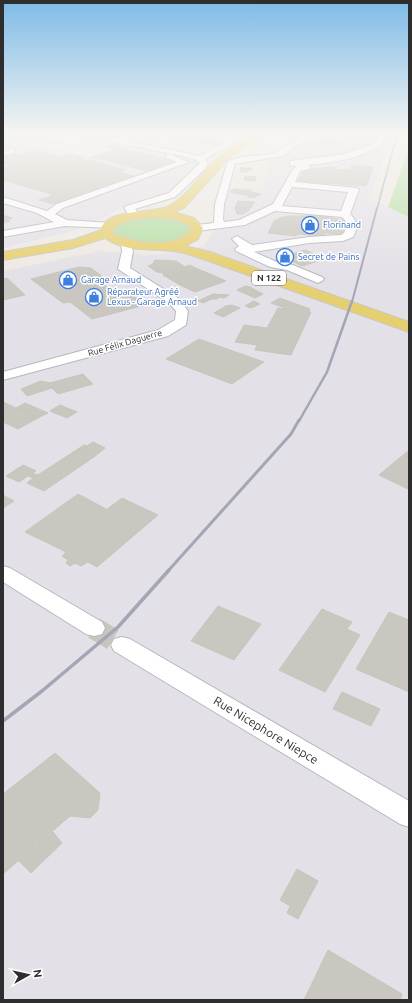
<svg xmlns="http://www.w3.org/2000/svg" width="412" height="1003" font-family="Ubuntu,sans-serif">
	<rect width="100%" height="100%" fill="#eee9e2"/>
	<!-- industrial -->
	<path fill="#e3e1e7" d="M146 134H252L226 148Z
		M305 134H391L371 199 409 217V1000H3V271L100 251 144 255 174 253 204 246 214 231 229 188H261L271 165 265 159Z
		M3 139 92 157 128 145 204 160 172 191 130 202 107 216 70 232 3 248Z"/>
	<!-- green -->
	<path fill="#b5dfa3" d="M409 147V217L388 207Z
		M157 216 180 220 191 228 187 236C156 247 146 245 115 235L114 230C121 217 143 218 157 216Z"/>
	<!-- building -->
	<path fill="#cac7c0" stroke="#c9c5bb" d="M55 134 65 135 50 139 61 142 54 144 37 140Z
		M147 134H198L183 140Z
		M198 134H227L218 139 196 135Z
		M196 135 220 139 214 142 220 143 215 145 185 140Z
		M324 137 345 140 334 146 313 143Z
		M114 144 121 146 113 149 105 147Z
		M120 148 174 161 147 171 92 157Z
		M34 150 61 157 69 154 81 157 77 158 87 161 90 160 125 170 119 172 134 176 114 182 118 184 110 186 106 185 53 204 39 200 54 195 3 180V167L11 164 3 163V155L12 153 18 155Z
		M352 165 373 167 366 186 323 183 330 169 350 170Z
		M330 167H337L330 169 323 183 298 181 304 170Z
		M240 168H252V170H248V172H241Z
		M245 176 256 177 255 181 244 180Z
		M234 189 252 191 250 192 261 194 254 198 248 197 250 196 230 192Z
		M238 201 255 202 248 211 243 214H237L235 208Z
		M314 214 347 221 346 235 325 233 324 236 297 234 296 236 268 233 274 221 280 218 289 216H313Z
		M3 215 12 218 7 220 10 221 3 223Z
		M305 250 325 259 302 266 279 255 289 252 293 254Z
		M156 260 176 261 185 267 189 265 226 281 195 292 180 285 163 275H165L163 273 157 272 148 266 153 264 154 261Z
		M79 267 91 268 103 277 99 278 103 281 100 282 122 298 132 295 145 305 92 319 70 302 63 303 31 279Z
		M7 278 25 295 3 300V279Z
		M245 286 250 287 263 294 255 298 237 290Z
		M213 294 229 295 224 298 217 297 218 299H212L203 303 198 301Z
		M280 298 310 309 309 312H311L291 355 255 350 257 345 235 342 244 325 267 328 278 308 288 309 271 303Z
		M254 301 260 304 251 308 245 306Z
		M232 305 240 308 223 317 214 313 226 306Z
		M199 339 264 362 232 384 166 359Z
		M83 374 93 384 58 394 52 388 27 396 21 389 41 381 50 383Z
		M3 402 16 408 38 418 18 429 3 422Z
		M25 403 48 413 38 418 16 408Z
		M60 405 77 412 67 418 50 411Z
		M93 442 105 448 94 457 78 449 84 445 87 446Z
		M78 449 94 457 44 491 27 483 33 478 28 476 19 482 6 476 23 465 36 471 32 473 38 475Z
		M408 451 409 452 408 489 379 475Z
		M78 494 106 509 56 547 25 532Z
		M3 495 14 501 3 508Z
		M122 498 158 515 97 567 88 562 81 566 75 563 70 566 66 563 68 560 62 556 66 552 56 547Z
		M218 606 261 624 234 660 191 641Z
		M322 609 352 622 347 629 360 635 325 692 279 670Z
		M389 612 409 620V692L356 669Z
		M342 692 380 709 371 726 333 709Z
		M55 753 100 793 98 810 90 818 70 816 3 874V794Z
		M53 832 62 843 31 873 19 861Z
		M297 869 318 881 298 919 287 913 290 906 280 900Z
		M328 950 402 994 400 1000H304Z"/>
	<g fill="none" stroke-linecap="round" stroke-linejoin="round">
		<!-- minor-tunnel -->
		<path stroke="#c8c4be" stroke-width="22" stroke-dasharray="22 11" stroke-linecap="butt" d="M94 628 122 645"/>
		<!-- minor casing -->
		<g stroke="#b5b7c0" stroke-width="2">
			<path id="minor" d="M76 134H94L200 156 239 134H249L205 159 208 163 206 168 175 197 135 209 140 216 135 219C130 218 127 212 124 208L126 206 169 193 200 163 196 160 187 157Z
				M306 134H316L282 156 235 164 224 204 223 219 224 222 239 220 273 204 293 169 297 166 290 165V161L344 154 369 145 384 134H392C374 158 335 162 308 165L310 167 309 169 300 171 295 182 357 188 359 190 350 214C358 221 358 228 353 237L343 241 309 243 254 252 277 262 293 265 322 277 324 279 322 281 318 283 287 270 270 267 236 251 235 249 239 246 232 239 237 236 252 245 309 237 341 235 344 233C347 226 348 222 342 217L275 211 245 225 197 231 192 228 197 225 214 223 215 204 228 161 241 157 272 154ZM292 187 348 192 341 211 282 206Z
				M12 149H15V153L3 155V151Z
				M169 154 189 162 63 208 55 214 67 220 110 223 115 226 114 228 65 226 3 237V231L54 222 37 213 3 203V197L47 211 57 204 177 162 165 157Z
				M126 241 130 242 133 251 130 268 178 298 188 311 186 325 168 336 3 380V372L158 330 175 320 176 311 170 304 118 269 122 251 121 244Z
				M3 566 10 568 102 622 105 628 102 634 94 636 86 634 3 582Z
				M122 637 130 639 409 801V827L400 824 114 651 111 645 114 639Z"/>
		</g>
		<!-- major casing -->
		<g stroke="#c9c9c9" stroke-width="2">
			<path id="major" d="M254 134H265L229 158 184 208 174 212 194 218 203 228 198 239 185 246 210 252 409 322V332L200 258C193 256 186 253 179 252 154 247 127 254 105 238L73 248 3 260V252L73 240 101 230C104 209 152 213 167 207 190 196 202 169 222 154 232 146 243 141 254 134ZM146 218C161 218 179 217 191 228 181 250 130 243 113 233V229L128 221Z"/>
		</g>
		<!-- minor -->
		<use href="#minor" fill="#fff" fill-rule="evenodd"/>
		<!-- major -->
		<use href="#major" fill="#e6cf6e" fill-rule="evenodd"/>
		<!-- rail-far4 -->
		<path stroke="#a4a6b6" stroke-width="1.5" d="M377 209 397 134"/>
		<!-- rail-far3 -->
		<path stroke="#a4a6b6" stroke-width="2" d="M352 302 377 208"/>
		<!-- rail-far2 -->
		<path stroke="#a4a6b6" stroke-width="2.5" d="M299 421 327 372 352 301"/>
		<!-- rail-far1 -->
		<path stroke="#a4a6b6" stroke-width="3" d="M168 571 291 434 299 420"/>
		<!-- rail -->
		<path stroke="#a4a6b6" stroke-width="3.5" d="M3 721 42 691 118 627 169 570"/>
	</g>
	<!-- sky -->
	<linearGradient id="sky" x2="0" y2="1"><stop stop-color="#7dbbe7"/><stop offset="0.49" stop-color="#f7f5f2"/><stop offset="1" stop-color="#f7f5f2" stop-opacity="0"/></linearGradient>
	<rect width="412" height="275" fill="url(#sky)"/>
	<!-- icons -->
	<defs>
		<g id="shop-ring" transform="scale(0.9)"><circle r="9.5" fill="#fff" stroke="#3f7fe0" stroke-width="1.5"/><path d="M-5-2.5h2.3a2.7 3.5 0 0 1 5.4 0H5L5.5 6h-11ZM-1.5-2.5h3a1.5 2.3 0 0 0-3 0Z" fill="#3f7fe0"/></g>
	</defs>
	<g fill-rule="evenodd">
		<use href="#shop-ring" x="310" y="225"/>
		<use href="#shop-ring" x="285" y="257"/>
		<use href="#shop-ring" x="68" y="280"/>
		<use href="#shop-ring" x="94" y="297"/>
	</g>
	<g text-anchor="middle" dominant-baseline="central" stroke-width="3" stroke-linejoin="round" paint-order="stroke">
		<!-- far-shop labels -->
		<g font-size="9" fill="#366cbe" stroke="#fff" text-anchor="start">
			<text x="323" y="225">Florinand</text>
			<text x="298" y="257">Secret de Pains</text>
			<text x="81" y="280">Garage Arnaud</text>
			<text x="107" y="292">Réparateur Agréé<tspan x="107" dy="10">Lexus - Garage Arnaud</tspan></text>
		</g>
		<!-- shield labels -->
		<rect fill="#fff" stroke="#6d6d6d" stroke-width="1" x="252" y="271" width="34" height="14" rx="3"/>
		<g font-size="9" font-weight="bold" fill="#2e2e2e">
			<text x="269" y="278">N 122</text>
		</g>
		<!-- far-street labels -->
		<g font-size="9" fill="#2e2e2e" stroke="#fff">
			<text transform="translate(125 343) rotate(-16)">Rue Félix Daguerre</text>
		</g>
		<!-- near-street labels -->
		<g font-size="12" fill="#2e2e2e" stroke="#fff">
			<text transform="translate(266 730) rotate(31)">Rue Nicephore Niepce</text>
		</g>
	</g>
	<!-- border -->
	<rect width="412" height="1003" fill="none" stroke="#2e2e2e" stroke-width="8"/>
	<!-- north arrow -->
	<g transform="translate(28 975) rotate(82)" stroke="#ffffff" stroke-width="3" paint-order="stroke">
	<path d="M0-3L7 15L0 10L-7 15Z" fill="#2e2e2e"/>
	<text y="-6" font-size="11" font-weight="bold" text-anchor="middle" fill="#2e2e2e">N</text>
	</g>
</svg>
